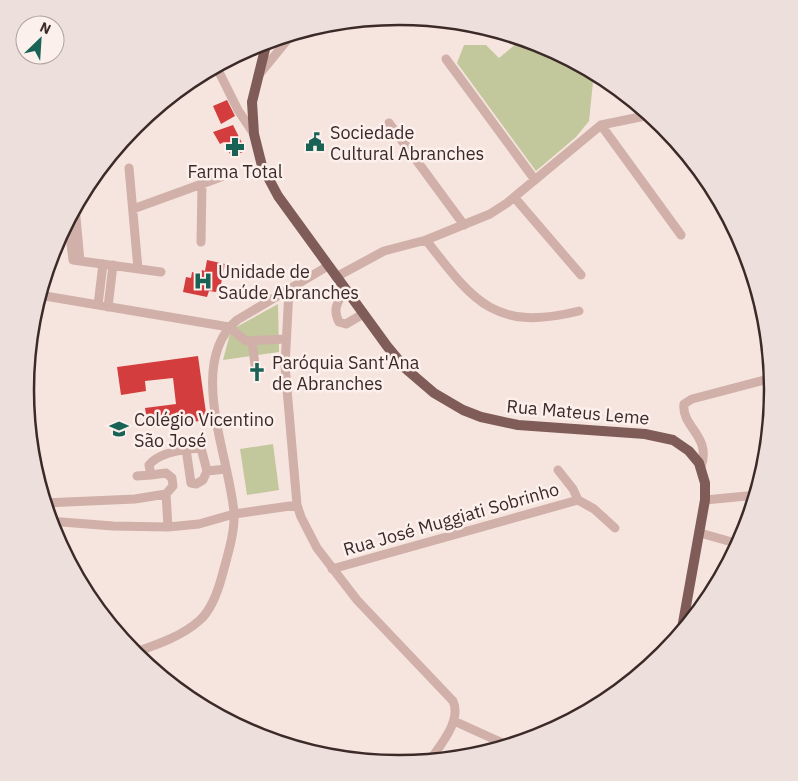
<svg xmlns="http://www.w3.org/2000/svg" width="798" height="781" font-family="'IBM Plex Sans',sans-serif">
	<rect width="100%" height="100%" fill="#f6e5de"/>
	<!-- green -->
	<path fill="#c3c79c" d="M522 39 542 45 594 72 589 121 576 137 536 171 457 63 464 45H486L499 58Z
		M278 304 279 352 223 360 231 330Z
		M273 444 279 490 247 495 240 449Z"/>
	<!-- building -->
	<path fill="#d43d3e" d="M227 100 235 116 221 124 213 106Z
		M233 125 246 151 231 156 224 142 220 144 213 132Z
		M207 260 225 264 221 284 223 285 222 290 217 289 216 292 209 291 207 297 183 292 186 277 191 278 192 272 201 274 202 270 205 271Z
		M198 356 207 420 148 428 145 408 176 404 173 378 145 381 146 391 121 395 117 367Z"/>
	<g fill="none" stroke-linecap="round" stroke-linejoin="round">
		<!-- minor -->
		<path stroke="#d0b0a8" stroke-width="9" d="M446 59 535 180
			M216 66 238 110 254 134
			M258 76 293 33
			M389 123 464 225
			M601 125 681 235
			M129 168 138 269
			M514 197 581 275
			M75 207 80 261
			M133 209 221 177
			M68 219 73 260 161 272
			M426 240C474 302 495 332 579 311
			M201 242 202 184
			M336 277 384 251 426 240 490 214 507 203 601 125 650 115
			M345 289C338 302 332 309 339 322L346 324 363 314
			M289 290 285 366 297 505 301 517 317 548 357 600 453 701C462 721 440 745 429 762
			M39 295 229 327
			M98 305 103 264
			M108 307 113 265
			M229 327 246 341 286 339
			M252 341 255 365
			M186 449 191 483 196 484 203 480 207 471
			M701 467C712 436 681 427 684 404L692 399 772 378
			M558 470 573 489 578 500 594 509 615 528
			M137 476 151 475
			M166 494 168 527
			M705 500 757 495
			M44 503 135 499 166 494 173 486 172 478 166 473 151 475 149 465C159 452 186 449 201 448L207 471 226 469
			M49 521 113 526 168 527 199 524 234 514 297 505
			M700 533 739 544
			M332 569 578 500
			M133 653C156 645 181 637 200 620 212 609 218 591 222 576 227 557 235 533 234 513 230 458 186 363 237 320L328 266
			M454 721 509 746"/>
		<!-- major -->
		<path stroke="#7f5c58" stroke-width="10" d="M267 41 252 102 254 134 262 166 278 196 387 346 406 369 434 393 463 410 481 417 518 425 645 434 673 440 689 451 699 463 705 483V500L681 634"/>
	</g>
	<!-- icons -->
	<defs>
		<g id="civic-bare" transform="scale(1.5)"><path d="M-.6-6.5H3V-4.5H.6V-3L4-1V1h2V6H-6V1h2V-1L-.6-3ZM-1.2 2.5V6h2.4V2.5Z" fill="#186356" stroke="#fcf0ec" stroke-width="2.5" paint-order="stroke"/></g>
		<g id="pharmacy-bare" transform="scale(1.5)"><path d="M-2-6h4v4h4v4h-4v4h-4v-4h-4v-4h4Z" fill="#186356" stroke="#fcf0ec" stroke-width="2.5" paint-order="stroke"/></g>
		<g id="hospital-bare" transform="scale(1.5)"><path d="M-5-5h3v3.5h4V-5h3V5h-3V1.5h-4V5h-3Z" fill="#186356" stroke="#fcf0ec" stroke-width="2.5" paint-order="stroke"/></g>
		<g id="church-bare" transform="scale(1.5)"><path d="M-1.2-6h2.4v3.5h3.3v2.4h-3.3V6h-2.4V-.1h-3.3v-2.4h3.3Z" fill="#186356" stroke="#fcf0ec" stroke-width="2.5" paint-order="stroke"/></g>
		<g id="school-bare" transform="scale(1.5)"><path d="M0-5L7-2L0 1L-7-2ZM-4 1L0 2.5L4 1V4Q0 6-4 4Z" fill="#186356" stroke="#fcf0ec" stroke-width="2.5" paint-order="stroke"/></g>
	</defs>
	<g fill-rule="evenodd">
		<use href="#civic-bare" x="315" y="142"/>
		<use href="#pharmacy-bare" x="235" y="147"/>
		<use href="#hospital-bare" x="203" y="281"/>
		<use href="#church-bare" x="257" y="372"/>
		<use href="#school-bare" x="119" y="429"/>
	</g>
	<g text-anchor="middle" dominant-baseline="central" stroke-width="5" stroke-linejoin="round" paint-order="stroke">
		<!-- poi labels -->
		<g font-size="18" fill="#3c2a29" stroke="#fcf0ec" text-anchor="start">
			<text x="330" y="132">Sociedade<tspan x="330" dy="21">Cultural Abranches</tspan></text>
			<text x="235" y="171" text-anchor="middle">Farma Total</text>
			<text x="218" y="271">Unidade de<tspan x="218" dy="21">Saúde Abranches</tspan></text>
			<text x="272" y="362">Paróquia Sant'Ana<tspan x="272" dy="21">de Abranches</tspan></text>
			<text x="134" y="419">Colégio Vicentino<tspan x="134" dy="21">São José</tspan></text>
		</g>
		<!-- street labels -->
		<g font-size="18" fill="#3c2a29" stroke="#fcf0ec">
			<text transform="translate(578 412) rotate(5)">Rua Mateus Leme</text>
			<text transform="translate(451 519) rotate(-16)">Rua José Muggiati Sobrinho</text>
		</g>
	</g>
	<!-- crop -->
	<path d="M0 0H798V781H0ZM34 390a365 365 0 1 1 730 0a365 365 0 1 1-730 0Z" fill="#ede0dc" fill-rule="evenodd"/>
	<path fill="none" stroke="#3c2a29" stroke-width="2.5" d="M34 390a365 365 0 1 1 730 0a365 365 0 1 1-730 0Z"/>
	<!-- north arrow -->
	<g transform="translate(40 40) rotate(25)"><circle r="24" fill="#fcf0ec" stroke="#afa19e"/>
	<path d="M0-4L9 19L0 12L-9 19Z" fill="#186356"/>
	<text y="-8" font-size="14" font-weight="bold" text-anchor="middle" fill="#3c2a29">N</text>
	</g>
</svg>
